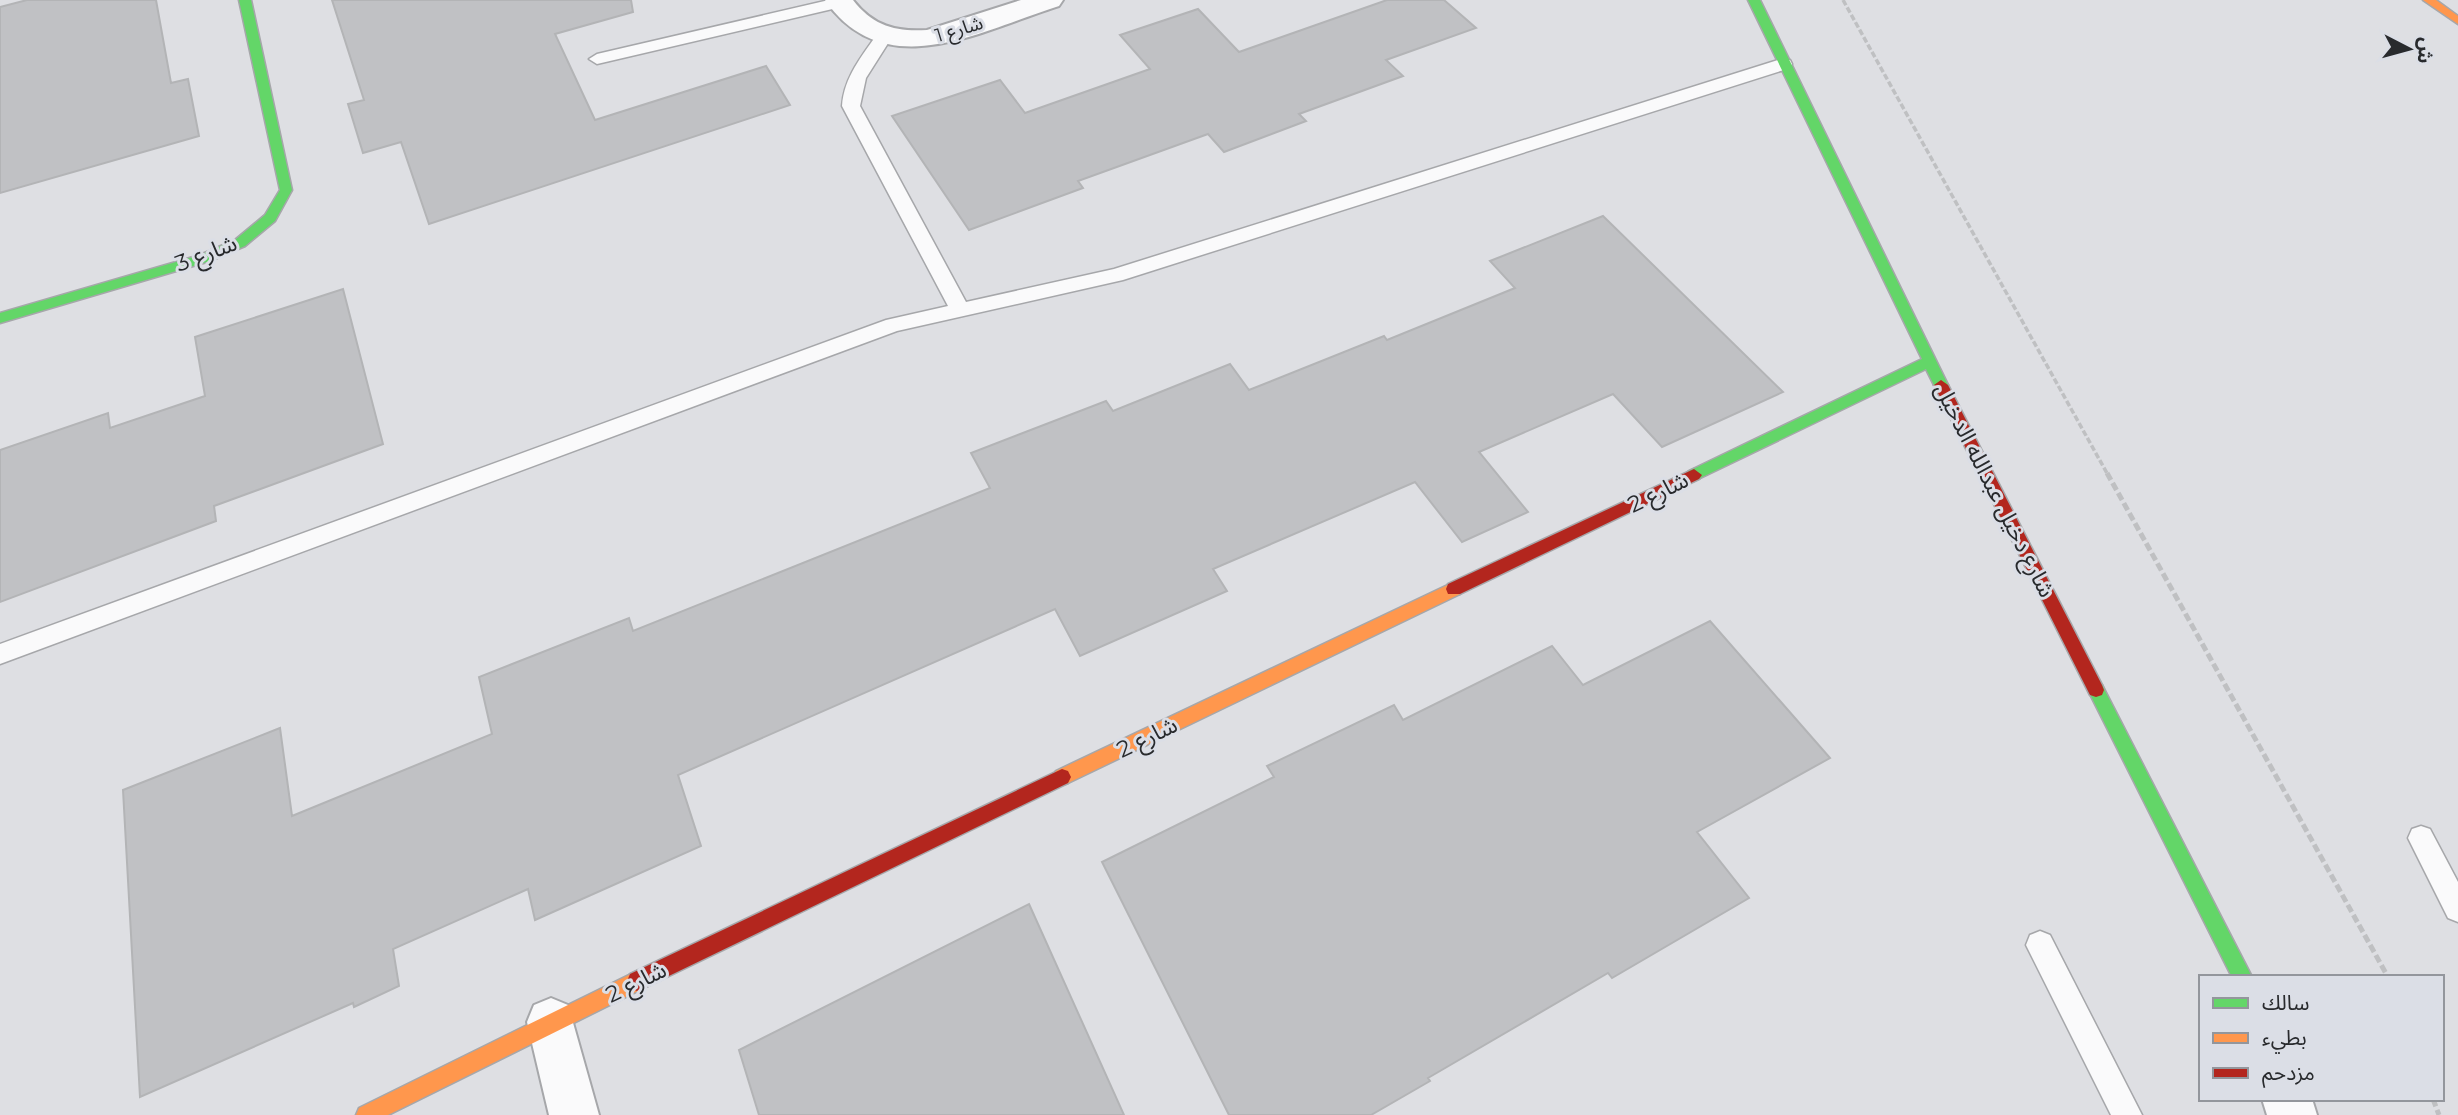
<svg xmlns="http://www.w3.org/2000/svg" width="2458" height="1115" font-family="Montserrat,'Noto Sans Arabic',sans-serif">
	<rect width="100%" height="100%" fill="#dedfe3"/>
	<!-- building -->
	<path fill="#c0c1c4" stroke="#b3b4b6" stroke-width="2" d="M27 0H156L171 83 188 79 199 136 0 193V7Z
		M332 0H631L633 12 555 34 595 120 766 66 790 105 429 224 401 142 363 153 348 104 364 100Z
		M1387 0H1444L1476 28 1386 60 1403 76 1299 114 1306 121 1224 152 1208 134 1078 181 1083 188 969 230 892 116 1000 80 1025 113 1150 69 1120 35 1198 9 1239 52Z
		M1603 216 1783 392 1662 447 1613 394 1479 452 1528 512 1462 542 1415 482 1213 569 1227 591 1080 656 1055 609 678 775 701 846 535 920 528 889 393 949 399 986 354 1007 353 1003 140 1097 123 790 280 728 292 816 492 734 479 677 629 618 633 631 990 488 971 453 1106 401 1113 411 1230 364 1249 390 1384 336 1387 340 1515 288 1490 261Z
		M343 289 383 444 214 506 216 521 0 602V450L108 413 110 428 205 396 195 337Z
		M1710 621 1830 758 1697 832 1749 898 1612 978 1608 973 1428 1078 1430 1081 1371 1115H1229L1102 862 1274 777 1267 766 1394 705 1403 720 1552 646 1583 685Z
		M1029 904 1124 1115H759L739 1050Z"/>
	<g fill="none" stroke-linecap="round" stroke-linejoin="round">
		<!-- lane casing -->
		<g stroke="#a6a7aa" stroke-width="3">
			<path id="lane" d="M829 0 849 2 841 7 597 64 589 59 597 54Z
				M884 32 892 37 866 78 860 106 966 302 1114 269 1778 60H1790L1792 64 1790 68 1123 280 897 331 0 664V644L886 320 948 306 842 106C844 77 862 56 878 33Z
				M2421 826 2430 829 2458 882V922L2448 918 2408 838 2412 829Z
				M2040 931 2050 935 2142 1115H2111L2026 945 2030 935Z"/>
		</g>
		<!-- street casing -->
		<g stroke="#a6a7aa" stroke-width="4">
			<path id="street" d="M825 0H853C873 26 896 32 927 30L1021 0H1063L1059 6C980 31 885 86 825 0Z
				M551 998 568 1005 599 1115H549L527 1022 534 1005Z
				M2262 1099H2312L2317 1115H2267Z"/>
		</g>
		<!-- fast casing -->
		<g stroke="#a6a7aa" stroke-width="3">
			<path id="fast" d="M239 0H251L292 190 275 221 245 246 210 261 0 323V313L200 255 235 240 265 215 280 190Z
				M1748 0H1760L1948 385 1946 389H1936L1926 369 1694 481 1686 475 1689 471 1922 359Z
				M2096 683 2102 685 2252 977H2232L2088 690 2090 685Z"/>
		</g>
		<!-- slow casing -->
		<g stroke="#a6a7aa" stroke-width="3">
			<path id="slow" d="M2423 0H2436L2458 16V24Z
				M1454 582 1460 584 1462 589 1460 594 1068 783 1062 785 1056 783 1053 777 1056 771Z
				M637 971 644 974 647 981 644 988 388 1115H356L359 1108Z"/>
		</g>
		<!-- jam casing -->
		<g stroke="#a6a7aa" stroke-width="3">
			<path id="jam" d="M1941 380 1948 385 2102 685 2104 690 2102 695 2096 697 2090 695 1934 385Z
				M1694 469 1702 475 1699 479 1460 594H1448L1446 589 1448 584Z
				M1062 769 1068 771 1071 777 1068 783 644 988 637 991 630 988 627 981 630 974Z"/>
		</g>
		<!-- path-far1 -->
		<path stroke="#bfc0c2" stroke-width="3.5" stroke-dasharray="6 2.5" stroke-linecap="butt" d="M1843 0 2108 475"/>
		<!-- path -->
		<path stroke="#bfc0c2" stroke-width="5" stroke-dasharray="8 3.5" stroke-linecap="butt" d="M2107 473 2388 977
			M2433 1099 2439 1115"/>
		<!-- lane -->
		<use href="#lane" fill="#fafafb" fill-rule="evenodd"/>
		<!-- street -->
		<use href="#street" fill="#fafafb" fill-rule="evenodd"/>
		<!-- fast -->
		<use href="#fast" fill="#63d668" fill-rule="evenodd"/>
		<!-- slow -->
		<use href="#slow" fill="#ff974d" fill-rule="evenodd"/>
		<!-- jam -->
		<use href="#jam" fill="#b3261e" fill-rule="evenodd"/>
	</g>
	<g text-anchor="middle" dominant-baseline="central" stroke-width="6" stroke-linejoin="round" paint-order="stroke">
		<!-- far-street labels -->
		<g font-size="19" fill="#282a2d" stroke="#dbdee6">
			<text transform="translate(959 29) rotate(-17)">شارع 1</text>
		</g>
		<!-- street labels -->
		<g font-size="23" fill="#282a2d" stroke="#dbdee6">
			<text transform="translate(206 253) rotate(-21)">شارع 3</text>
			<text transform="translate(1995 490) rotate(63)">شارع دخيل عبدالله الدخيل</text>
			<text transform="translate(1658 492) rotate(-26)">شارع 2</text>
			<text transform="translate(1147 737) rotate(-26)">شارع 2</text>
			<text transform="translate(636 982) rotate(-26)">شارع 2</text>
		</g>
	</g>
	<!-- legend -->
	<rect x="2199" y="975" width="245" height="126" fill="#dbdee6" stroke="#93969c" stroke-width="2"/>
	<rect x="2213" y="998" width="35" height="10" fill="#63d668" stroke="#93969c" stroke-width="2"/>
	<text x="2262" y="1010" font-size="21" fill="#282a2d">سالك</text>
	<rect x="2213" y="1033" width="35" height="10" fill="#ff974d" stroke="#93969c" stroke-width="2"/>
	<text x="2262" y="1045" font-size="21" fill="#282a2d">بطيء</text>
	<rect x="2213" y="1068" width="35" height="10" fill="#b3261e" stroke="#93969c" stroke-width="2"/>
	<text x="2262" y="1080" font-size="21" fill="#282a2d">مزدحم</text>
	<!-- north arrow -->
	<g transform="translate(2409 49) rotate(96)" stroke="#dbdee6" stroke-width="5" paint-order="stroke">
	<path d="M0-5L12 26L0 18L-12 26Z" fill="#282a2d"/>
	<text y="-10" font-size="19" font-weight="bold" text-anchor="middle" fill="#282a2d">ش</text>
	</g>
</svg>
